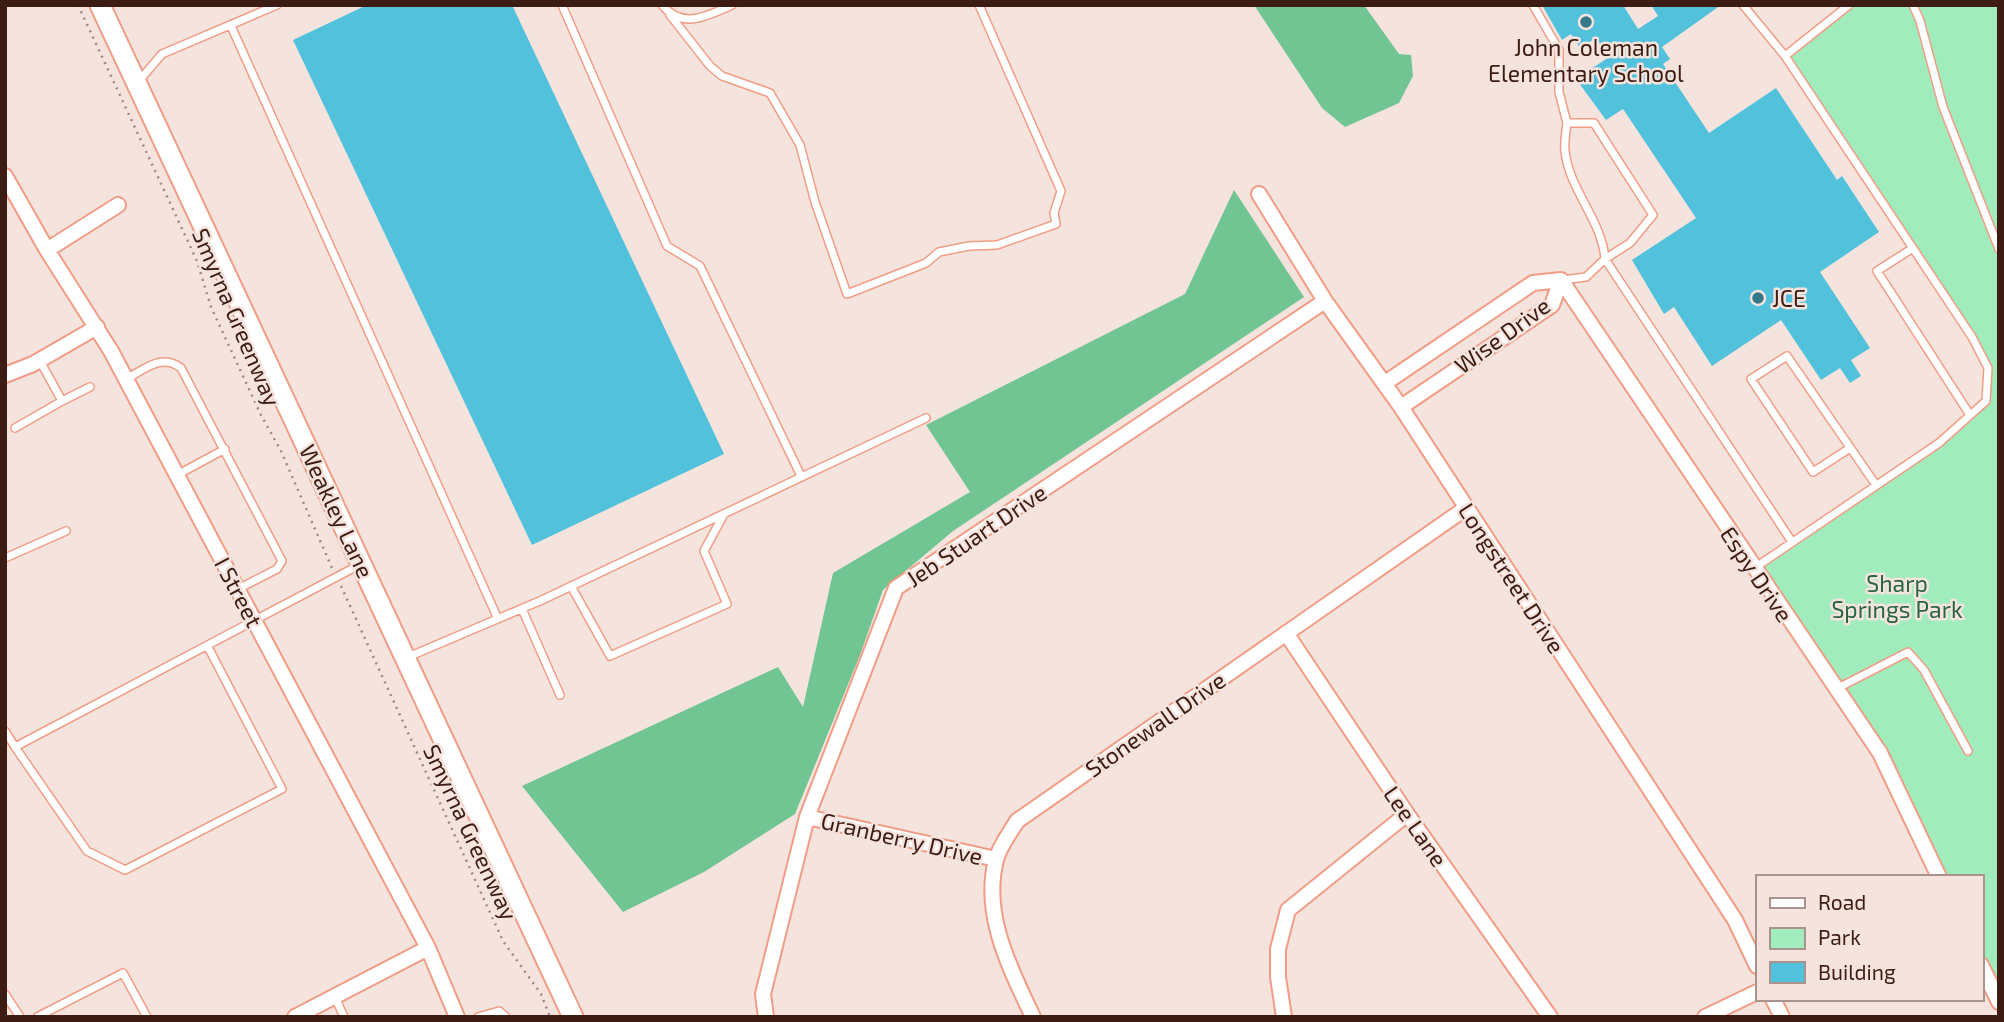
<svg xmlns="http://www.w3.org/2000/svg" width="2004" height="1022" font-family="'Exo 2',sans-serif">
	<rect width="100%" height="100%" fill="#f5e3de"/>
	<!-- green -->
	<path fill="#a0ecbd" d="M1849 5H1999V1006L1981 968V877H1938L1880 753 1753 569 1939 443 1986 401 1988 369 1913 248 1785 56Z"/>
	<!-- forest -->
	<path fill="#70c592" d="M1254 5H1364L1399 54 1411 55 1413 76 1399 103 1345 127 1322 108Z
		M1234 190 1304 297 953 531 883 590 860 655 795 814 704 872 623 912 522 786 778 667 803 707 833 573 970 492 926 425 1185 294Z"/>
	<!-- building -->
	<path fill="#52c2dc" d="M367 5H512L724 454 532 545 293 40Z
		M1542 5H1623L1638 29 1658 16 1651 5H1721L1662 47 1670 59 1663 64 1709 133 1776 88 1837 180 1842 176 1879 232 1820 272 1870 348 1851 360 1861 376 1850 383 1840 368 1821 380 1781 320 1712 366 1674 307 1664 314 1632 260 1696 218 1623 109 1606 120 1576 79 1609 57 1596 38 1580 48 1571 34 1562 40Z"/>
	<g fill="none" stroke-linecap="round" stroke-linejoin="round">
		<!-- service casing -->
		<g stroke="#f19d85" stroke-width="10">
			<path id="service" d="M562 5 667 246 700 266 801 476
				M662 5C683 30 707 16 732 5
				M1533 5 1559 50V92L1567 123
				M1743 5 1785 56 1972 337 1988 368 1986 401 1939 443 1753 569
				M1913 5 1920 21 1943 107 1999 249
				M670 15 710 66 722 76 770 93 800 145 815 202 847 294 926 263 939 252 969 246 997 245 1056 224 1054 213 1061 191 979 5
				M231 26 498 619
				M1785 56 1849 5
				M138 82 162 54 277 5
				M1913 248 1877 271 1970 415
				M1562 280 1586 277 1605 259 1630 243 1653 215 1594 123H1567C1566 132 1564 142 1565 151 1569 190 1602 220 1605 259L1792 542
				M126 379C145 369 162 353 181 368L282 561 277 569 238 589
				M62 401 90 387
				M15 428 62 401 40 361
				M1850 448 1813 472 1751 379 1787 356 1876 485
				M177 475 225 449
				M5 558 66 531
				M571 586 610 656 727 604 704 551 724 514
				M522 609 560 695
				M408 657 542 600 926 418
				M1836 689 1908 652 1924 670 1968 751
				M5 731 15 747 361 564
				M15 747 87 851 125 870 282 789 208 647
				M5 994 20 1017
				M335 997 344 1017
				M37 1017 123 973 147 1017
				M478 1017 499 1011 506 1017"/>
		</g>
		<!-- minor casing -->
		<g stroke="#f19d85" stroke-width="18">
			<path id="minor" d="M5 176 47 250 111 351 428 948 457 1017
				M1259 194 1325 301 1401 407 1735 920 1757 966
				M47 250 118 205
				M1561 280 1880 753 1939 877
				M5 375 33 364 97 327
				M1385 383 1533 283 1561 280
				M1401 407 1552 305 1561 280
				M1286 633 1407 814 1550 1017
				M807 817 996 859
				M1981 965 1999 1002
				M1773 999 1782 1017
				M295 1017 428 948
				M766 1017 763 994 807 817 896 588 1325 301
				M1033 1017C1010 968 982 915 996 860 999 847 1010 833 1017 821L1466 508
				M1284 1017 1278 977V949L1288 910 1407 814
				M1705 1017 1757 992"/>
		</g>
		<!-- secondary casing -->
		<g stroke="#f19d85" stroke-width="23">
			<path id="secondary" d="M100 5 573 1017"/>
		</g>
		<!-- path -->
		<path stroke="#a18881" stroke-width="2.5" stroke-dasharray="2 5" stroke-linecap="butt" d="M78 5 197 261 211 307 261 415 281 451 332 568
			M341 586 503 941 541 994 550 1017"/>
		<!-- service -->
		<use href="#service" stroke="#fff" stroke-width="7"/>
		<!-- minor -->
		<use href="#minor" stroke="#fff" stroke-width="14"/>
		<!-- secondary -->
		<use href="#secondary" stroke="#fff" stroke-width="19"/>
	</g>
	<!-- markers -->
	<g fill="#357889" stroke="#f5e3de" stroke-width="2.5">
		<circle cx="1586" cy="22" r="7"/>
		<circle cx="1758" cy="298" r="7"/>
	</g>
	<g text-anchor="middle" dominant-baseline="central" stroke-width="5" stroke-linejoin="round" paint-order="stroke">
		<!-- poi labels -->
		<g font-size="23" fill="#3d1c13" stroke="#f5e3de">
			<text x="1586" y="47">John Coleman<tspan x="1586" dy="26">Elementary School</tspan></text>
			<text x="1772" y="298" text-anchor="start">JCE</text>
		</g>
		<!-- street labels -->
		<g font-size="23" fill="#3d1c13" stroke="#f5e3de">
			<text transform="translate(237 317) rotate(67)">Smyrna Greenway</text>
			<text transform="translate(1502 335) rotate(-36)">Wise Drive</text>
			<text transform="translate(337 511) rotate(65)">Weakley Lane</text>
			<text transform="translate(976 535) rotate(-34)">Jeb Stuart Drive</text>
			<text transform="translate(1757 574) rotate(56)">Espy Drive</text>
			<text transform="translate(1512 578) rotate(57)">Longstreet Drive</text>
			<text transform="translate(239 592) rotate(62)">I Street</text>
			<text transform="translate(1155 724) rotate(-35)">Stonewall Drive</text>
			<text transform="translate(1416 826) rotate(55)">Lee Lane</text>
			<text transform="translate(471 832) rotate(65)">Smyrna Greenway</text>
			<text transform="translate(902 838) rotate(13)">Granberry Drive</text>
		</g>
		<!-- park labels -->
		<g font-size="23" fill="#286543" stroke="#f5e3de">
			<text x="1897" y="583">Sharp<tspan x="1897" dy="26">Springs Park</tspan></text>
		</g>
	</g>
	<!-- border -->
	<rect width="2004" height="1022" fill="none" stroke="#3d1c13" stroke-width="14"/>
	<!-- legend -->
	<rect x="1756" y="875" width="228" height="126" fill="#f5e3de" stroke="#ab938d" stroke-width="2"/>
	<rect x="1770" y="898" width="35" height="10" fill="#ffffff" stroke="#ab938d" stroke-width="2"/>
	<text x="1818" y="910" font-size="21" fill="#3d1c13">Road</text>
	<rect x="1770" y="928" width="35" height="21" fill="#a0ecbd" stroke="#ab938d" stroke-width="2"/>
	<text x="1818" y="945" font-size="21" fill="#3d1c13">Park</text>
	<rect x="1770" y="962" width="35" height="21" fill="#52c2dc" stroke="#ab938d" stroke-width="2"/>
	<text x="1818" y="980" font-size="21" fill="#3d1c13">Building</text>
</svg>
